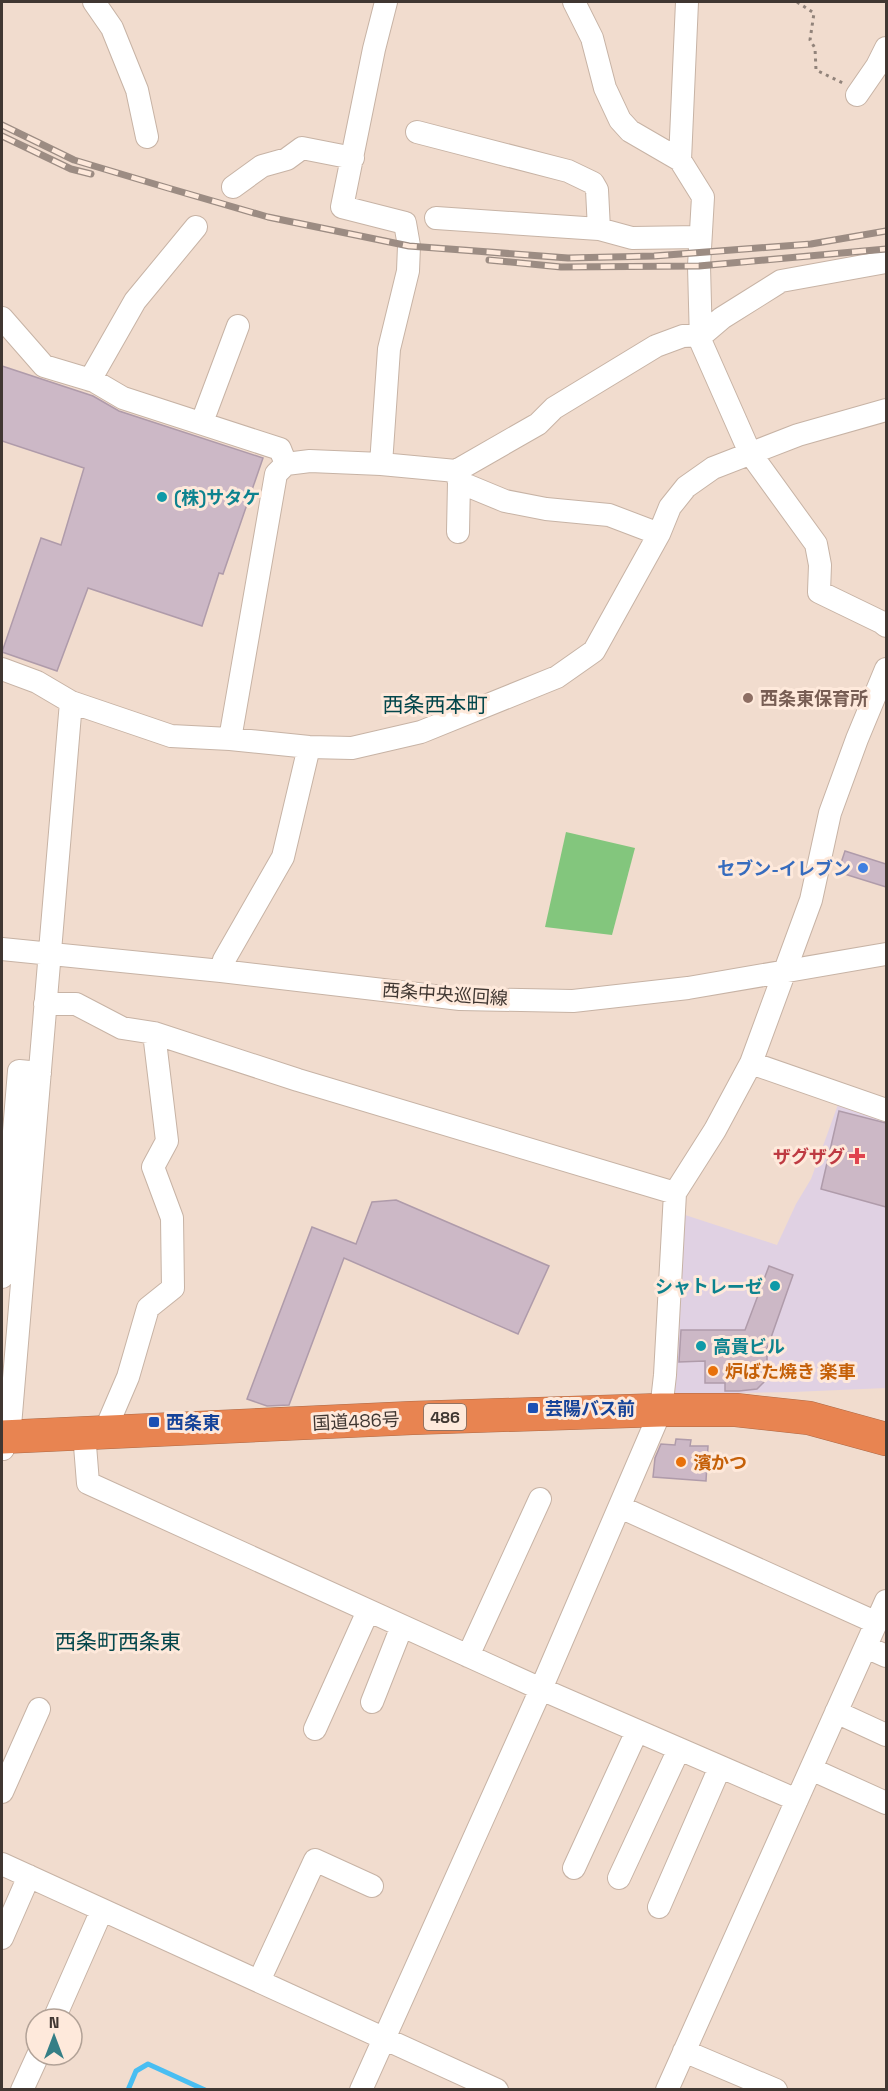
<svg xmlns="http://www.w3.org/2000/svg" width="888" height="2091" font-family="'Space Grotesk','Noto Sans JP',sans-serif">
	<rect width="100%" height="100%" fill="#f1dcce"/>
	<!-- commercial -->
	<path fill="#e0d1e3" d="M840 1099 886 1111V1388L793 1392 668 1394 679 1213 777 1245 796 1204 811 1179Z"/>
	<!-- green -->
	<path fill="#83c67d" d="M566 832 635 848 612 935 545 927Z"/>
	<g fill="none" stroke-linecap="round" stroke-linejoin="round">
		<!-- stream -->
		<path stroke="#49bef2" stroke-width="5" d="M128 2090 136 2071 148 2064 205 2090"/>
	</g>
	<!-- building -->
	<path fill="#ccb8c6" stroke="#af9baa" stroke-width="1.5" d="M2 366 93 396 119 411 263 458 223 574 219 573 202 626 88 588 57 671 2 652 41 538 61 545 84 468 2 441Z
		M845 851 886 864V887L838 872Z
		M839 1111 886 1123V1207L821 1189Z
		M396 1200 549 1266 518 1334 344 1258 289 1405 267 1406 247 1399 312 1227 356 1244 372 1202Z
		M769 1266 793 1275 767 1349V1372L764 1382 757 1389 739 1391H725V1383H705V1361L679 1362 681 1330H745Z
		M676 1439 691 1440 690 1446H708L706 1481 653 1477 655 1458 661 1444 675 1445Z"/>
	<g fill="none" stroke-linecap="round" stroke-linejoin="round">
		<!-- minor casing -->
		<g stroke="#c7b3a5" stroke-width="24">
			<path id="minor" d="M94 2 112 28 137 90 147 137
				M574 2 592 38 605 88 620 120 630 131 680 160 703 197 699 266 701 342 750 453 816 544 820 565 819 592 881 622 886 626
				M857 95 877 66 886 48
				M417 132 568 171 593 183 597 190 599 229 632 238 700 237
				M680 160 687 2
				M233 187 262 166 287 159 302 148 353 158
				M436 218 599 229
				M2 318 44 366 94 381 123 398 280 449 286 464
				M90 380 135 301 196 227
				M202 422 238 326
				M381 464 389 349 408 271 409 246 405 223 342 207 374 49 386 2
				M456 471 459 482 505 501 546 509 609 515 659 534
				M458 532 459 482
				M2 669 37 682 71 702 171 736 230 739 309 747 352 748 421 732 557 677 594 651 659 534 670 507 686 487 713 468 798 435 886 410
				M230 739 276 474 286 464 310 461 381 464 456 471 538 424 554 408 656 346 683 336 702 335 722 318 781 281 886 262
				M2 949 221 971 460 999 573 1001 688 988 886 954
				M221 971 224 960 283 857 309 747
				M45 1004H76L122 1028 154 1033 298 1080 675 1193 715 1130 751 1063 811 900 830 813 857 739 886 669
				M751 1063 886 1110
				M2 1277 19 1071 40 1073
				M84 1433 88 1483 541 1689 797 1800
				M104 1433 128 1377 148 1308 173 1288 172 1218 153 1167 167 1141 154 1033
				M3 1449 9 1437 10 1426 71 702
				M620 1507 877 1623
				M866 1647 886 1656
				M468 1656 540 1499
				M372 1702 402 1626
				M836 1712 886 1735
				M315 1729 368 1611
				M811 1769 886 1803
				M2 1792 39 1709
				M2 1864 497 2090
				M574 1868 637 1731
				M619 1878 679 1749
				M659 1907 720 1767
				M2 1938 29 1876
				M259 1981 315 1860 372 1886
				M54 2019 102 1910
				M684 2051 776 2090
				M22 2090 38 2055
				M361 2090 541 1689 661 1410 665 1375 675 1193
				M667 2090 886 1601"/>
		</g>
		<!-- highway casing -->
		<g stroke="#ad6946" stroke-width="34">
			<path id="highway" d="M2 1437 412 1418 661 1410H736L809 1418 886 1439"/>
		</g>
		<!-- path -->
		<path stroke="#91837a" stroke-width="3" stroke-dasharray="3 4.5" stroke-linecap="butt" d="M797 2 814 13 810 40 815 48 816 70 843 83"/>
		<!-- minor -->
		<use href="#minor" stroke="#fff" stroke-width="22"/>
		<!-- highway -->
		<use href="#highway" stroke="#e88451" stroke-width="33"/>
		<!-- rail casing -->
		<g stroke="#9c8c83" stroke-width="7">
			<path id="rail" d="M2 125 74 160 168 188 268 217 409 246 568 258 654 256 811 244 886 231
				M2 136 71 169 91 174
				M489 260 561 267 699 266 886 249"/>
		</g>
		<!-- rail -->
		<use href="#rail" stroke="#fee9db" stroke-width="4.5" stroke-dasharray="14" stroke-linecap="butt"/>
	</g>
	<!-- markers -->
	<g fill="#0f9aa8" stroke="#fee9db" stroke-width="2">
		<circle cx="162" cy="497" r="6"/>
		<circle cx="775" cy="1286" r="6"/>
		<circle cx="701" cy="1346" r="6"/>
	</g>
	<circle fill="#8d6e63" stroke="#fee9db" stroke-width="2" cx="748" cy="698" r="6"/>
	<circle fill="#3f7fe0" stroke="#fee9db" stroke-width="2" cx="863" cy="868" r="6"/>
	<path fill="#e0444e" stroke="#fee9db" stroke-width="2" d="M854 1147h6v6h6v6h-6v6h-6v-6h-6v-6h6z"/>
	<g fill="#e8710a" stroke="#fee9db" stroke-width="2">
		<circle cx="713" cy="1371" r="6"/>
		<circle cx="681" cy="1462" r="6"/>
	</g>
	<g fill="#1a4fb4" stroke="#fee9db" stroke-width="2">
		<rect x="527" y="1402" width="12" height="12" rx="3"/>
		<rect x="148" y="1416" width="12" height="12" rx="3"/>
	</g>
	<g text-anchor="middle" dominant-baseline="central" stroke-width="6" stroke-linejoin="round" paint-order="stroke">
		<!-- shield labels -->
		<rect fill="#fee9db" stroke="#796c65" stroke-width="1.5" x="424" y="1404" width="42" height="26" rx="4.5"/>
		<g font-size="16" font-weight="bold" fill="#403732">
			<text x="445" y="1417">486</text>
		</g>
		<!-- culture labels -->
		<g font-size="18" font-weight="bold" fill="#0d838f" stroke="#fee9db" text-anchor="start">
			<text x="174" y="497">(株)サタケ</text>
			<text x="763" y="1286" text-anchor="end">シャトレーゼ</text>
			<text x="713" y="1346">高貴ビル</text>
		</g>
		<!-- education labels -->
		<g font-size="18" font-weight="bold" fill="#785e54" stroke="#fee9db" text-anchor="start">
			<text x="760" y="698">西条東保育所</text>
		</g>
		<!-- shop labels -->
		<g font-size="18" font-weight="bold" fill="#366cbe" stroke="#fee9db" text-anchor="end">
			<text x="851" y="868">セブン-イレブン</text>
		</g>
		<!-- street labels -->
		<g font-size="18" fill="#403732" stroke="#fee9db">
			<text transform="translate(445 994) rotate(4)">西条中央巡回線</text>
			<text transform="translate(356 1421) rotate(-3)">国道486号</text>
		</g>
		<!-- health labels -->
		<g font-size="18" font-weight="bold" fill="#be3a42" stroke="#fee9db" text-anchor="end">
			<text x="845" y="1156">ザグザグ</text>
		</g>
		<!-- food labels -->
		<g font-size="18" font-weight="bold" fill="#c56008" stroke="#fee9db" text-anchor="start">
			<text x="725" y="1371">炉ばた焼き 楽車</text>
			<text x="693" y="1462">濱かつ</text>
		</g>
		<!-- transit labels -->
		<g font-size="18" font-weight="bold" fill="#164399" stroke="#fee9db" text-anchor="start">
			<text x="545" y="1408">芸陽バス前</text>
			<text x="166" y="1422">西条東</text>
		</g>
		<!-- quarter labels -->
		<g font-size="21" fill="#03464b" stroke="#fee9db">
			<text x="435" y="704">西条西本町</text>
			<text x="118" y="1641">西条町西条東</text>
		</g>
	</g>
	<!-- border -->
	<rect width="888" height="2091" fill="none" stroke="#403732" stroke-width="6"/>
	<!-- north arrow -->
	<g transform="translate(54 2037)"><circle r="28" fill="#fee9db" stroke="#b2a297" stroke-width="1.5"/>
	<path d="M0-4.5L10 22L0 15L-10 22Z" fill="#367f86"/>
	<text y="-9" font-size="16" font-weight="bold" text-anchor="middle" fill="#403732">N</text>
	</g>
</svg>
